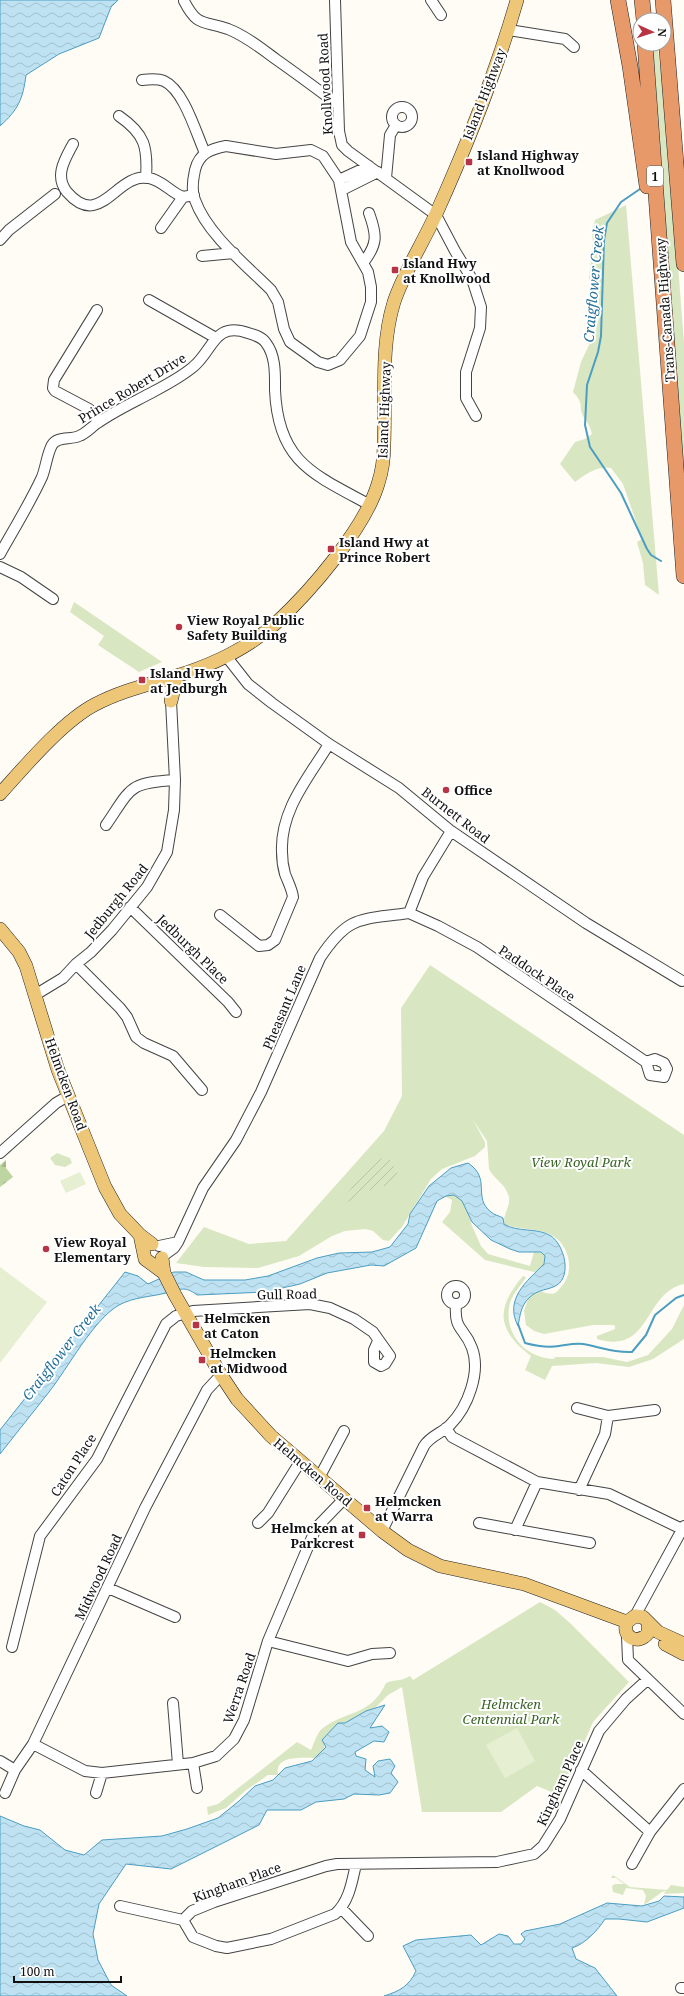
<svg xmlns="http://www.w3.org/2000/svg" width="684" height="1996" font-family="'Noto Serif',serif">
	<defs>
		<pattern id="forest-firs" width="22" height="20" patternUnits="userSpaceOnUse"><rect width="22" height="20" fill="#bdd6a1"/><path d="M5 1l3.5 6h-7zM16 11l3.5 6h-7z" fill="#a1b78a"/></pattern>
		<pattern id="garden-furrows" width="10" height="10" patternUnits="userSpaceOnUse"><rect width="10" height="10" fill="#d8e7c1"/><path d="M-1 1l2-2M0 10L10 0M9 11l2-2" fill="none" stroke="#b8c5a5"/></pattern>
		<pattern id="water-waves" width="16" height="10" patternUnits="userSpaceOnUse"><rect width="16" height="10" fill="#bee2f2"/><path d="M0 5q4-4 8 0t8 0" fill="none" stroke="#a2c1ce"/></pattern>
	</defs>
	<rect width="100%" height="100%" fill="#fefcf5"/>
	<!-- grass -->
	<path fill="#d8e7c1" d="M651 44H658C658 62 663 79 665 97L684 343V473Z
		M626 205 659 595 645 585 643 563 637 542 642 539 623 484 611 468C597 466 587 473 575 482L560 464 575 442 585 439 592 434C590 426 587 422 583 416 578 405 585 405 573 392L581 362 596 330 599 317V304L589 279 593 241 592 234 595 220Z
		M74 602 83 608 162 662 139 672 98 645 104 636 70 612Z
		M430 965 684 1135V1284C643 1293 652 1355 597 1339V1336L615 1329V1326L613 1325H593L544 1334 534 1331 526 1325 524 1311 529 1296 537 1291C543 1290 548 1296 555 1293 557 1292 559 1289 561 1287 575 1273 570 1246 553 1236 538 1227 520 1231 505 1224 501 1215 513 1205 508 1194 504 1183 494 1179 489 1169L487 1141 473 1120 485 1142V1147L475 1156 442 1169 431 1179 402 1227 389 1241 383 1240 373 1231 365 1229 345 1231 332 1236 299 1256 258 1268 204 1267 176 1263 204 1227 249 1244 286 1241 384 1131 402 1096 401 1008Z
		M57 1153 70 1158 72 1163 65 1167 55 1165 50 1158Z
		M453 1186 466 1204 472 1226 481 1246 488 1254 530 1266 534 1252 545 1253V1269L534 1272 485 1260 442 1222 450 1212 452 1200 444 1196Z
		M523 1276 526 1277 525 1279C519 1288 510 1297 509 1308 505 1336 527 1358 553 1359L556 1357H603L627 1362 648 1355 672 1329 684 1305V1339L653 1359 629 1367 596 1363 552 1366 545 1380 525 1370 531 1356C497 1330 495 1309 523 1276Z
		M540 1602 555 1610 570 1623 629 1682 593 1722 561 1796 537 1786 501 1812H422L402 1687 388 1695 375 1708 325 1743 324 1749 315 1758C302 1758 274 1755 278 1775H268L245 1791 226 1808 208 1815 207 1807 218 1804 297 1742 311 1750C314 1744 317 1732 323 1728 347 1710 371 1716 386 1683 396 1679 400 1682 410 1676L413 1680Z
		M613 1875 630 1887 667 1890 671 1885 684 1887V1893L664 1894 666 1891 662 1892 644 1905 646 1896 643 1890 626 1888 623 1895 613 1892 612 1886 615 1884H624L616 1878H611Z"/>
	<!-- forest -->
	<path fill="url(#forest-firs)" d="M6 1160V1168L13 1177 0 1187V1165Z"/>
	<!-- garden -->
	<path fill="url(#garden-furrows)" d="M377 1158 390 1160 400 1177 388 1185 364 1192 352 1205 344 1197Z"/>
	<!-- pitch -->
	<path fill="#e7efd2" d="M80 1172 86 1184 66 1193 60 1181Z
		M0 1267 47 1302 0 1363Z
		M517 1728 535 1761 505 1778 486 1745Z"/>
	<!-- water -->
	<path fill="url(#water-waves)" stroke="#4b9dc2" d="M0 0H118L111 7 99 38 59 54 26 75C23 99 18 110 0 126Z
		M468 1163C492 1179 472 1197 491 1212 494 1215 500 1216 503 1218L504 1224C518 1233 537 1227 551 1236 564 1245 572 1275 557 1285 550 1290 537 1289 529 1298 521 1305 520 1316 518 1326 504 1299 527 1281 544 1264L545 1256 541 1252H519L510 1249 491 1240 472 1222 462 1201 454 1195 446 1196 437 1201 416 1248 384 1266 371 1265 327 1273 300 1284 265 1292 197 1295C184 1285 180 1290 166 1293 150 1297 134 1297 119 1305 93 1320 68 1368 49 1392 33 1413 16 1433 0 1454V1430L125 1272 138 1276 148 1284 174 1272H186L204 1280H245L268 1276 317 1258 339 1253 372 1252 390 1247 408 1224 410 1214 429 1186 451 1168Z
		M385 1705 370 1728 382 1726 389 1732 384 1742 374 1741 355 1752 356 1756 366 1759 365 1770 375 1777 373 1766 378 1761 390 1759 395 1766 391 1773 398 1782 390 1793 379 1795 354 1794 344 1799 316 1802 301 1810H267L259 1825 171 1869 126 1864 99 1904 93 1934 98 1960 111 1985 127 1996H0V1816L24 1826 40 1830 65 1850 84 1855 102 1840 162 1836 187 1829 218 1818 239 1801 255 1786 273 1780 285 1768 312 1761 326 1747 322 1740 338 1723H345L366 1711Z
		M664 1896 684 1897V1908L647 1922 619 1919H605C598 1930 585 1944 572 1948L576 1959 595 1968 617 1996H384C400 1991 409 1986 416 1971L403 1946 416 1940 471 1935 481 1945 499 1934 508 1936 514 1944H521L525 1939 521 1934 525 1931 560 1924 607 1903 642 1906 659 1901Z"/>
	<g fill="none" stroke-linecap="round" stroke-linejoin="round">
		<!-- stream -->
		<path stroke="#4b9dc2" stroke-width="2" d="M640 189 621 202 607 223 604 240 601 336 598 352 587 385 585 425 590 447 621 493 647 549 651 555 661 561
			M518 1324 525 1343C536 1346 547 1348 559 1346 567 1345 574 1343 583 1344 600 1347 614 1353 632 1352L646 1335 655 1315 676 1298 684 1295"/>
		<!-- minor casing -->
		<g stroke="#444" stroke-width="12">
			<path id="minor" d="M335 0 339 131 342 145 348 151 436 215 455 251 472 279 481 307 480 328 466 372V398L476 416
				M431 0 441 15
				M184 1C198 28 203 20 228 29 246 36 262 49 277 60 297 74 317 89 336 103
				M509 30 565 39 574 47
				M142 80C149 79 157 78 164 81 184 90 196 133 205 153
				M392 117a10 10 0 1 1 20 0a10 10 0 1 1-20 0Z
				M119 116C145 134 148 147 146 178
				M73 144C65 159 54 176 67 192 101 231 116 172 149 178 162 180 171 193 183 197L194 195
				M226 146 276 154 311 150 323 156 339 180 351 242 368 272 371 287V302L360 336 340 360 328 365 318 362 290 342 284 329 278 302 271 290C246 265 207 234 195 200 191 191 193 179 195 170 199 153 211 149 226 146Z
				M386 178 390 135 396 125
				M339 180 369 166
				M342 190 378 172
				M161 228 183 197
				M0 240 9 230 55 194
				M202 256 234 253
				M363 263C378 244 377 235 369 213
				M149 300 216 338
				M97 310 54 380 53 388 55 391 89 409 99 422
				M0 554C14 529 30 503 42 477 46 467 47 454 52 445 57 436 71 440 79 436 87 433 92 426 99 422 115 411 132 403 149 394 164 386 180 378 193 367 213 351 214 321 248 333 255 335 262 337 266 343 276 356 275 375 275 390 278 462 313 474 370 505
				M0 567 21 577 53 599
				M226 656 248 684 272 703 329 744 399 788 451 831 586 923 682 981
				M106 825C132 787 128 783 175 780
				M130 907 228 1002 236 1012
				M409 913 438 926 477 947 646 1062 655 1059 664 1063 667 1069 664 1077 650 1075 646 1062
				M220 915 259 946 268 945 275 940 293 897C292 889 288 882 285 874 283 867 282 859 282 852 280 810 309 777 329 744
				M76 964 120 1008 127 1017 136 1037 144 1043 173 1056 202 1090
				M35 995 63 978 76 964 91 952 112 930 147 887 167 852 174 810 175 780 171 701
				M0 1153 56 1103 68 1096
				M159 1246 178 1242
				M163 1256 174 1248 178 1242 203 1188 236 1140 261 1092 320 958C349 914 361 920 409 913L423 877 451 831
				M447 1295a9 9 0 1 1 18 0a9 9 0 1 1-18 0Z
				M577 1408 608 1416 655 1410
				M446 1428 452 1437 537 1482 609 1494 682 1529
				M319 1478 344 1431
				M579 1490 605 1434 608 1416
				M258 1523 268 1513 300 1462
				M479 1523 590 1543
				M515 1530 537 1482
				M382 1531 424 1446C430 1436 442 1433 450 1425 468 1407 481 1372 472 1348 464 1326 454 1332 456 1304
				M108 1588 175 1617
				M635 1616 684 1526
				M627 1636 628 1660 684 1714
				M268 1641 348 1661 372 1654 390 1653
				M12 1647 40 1536 97 1459 166 1324 176 1316 193 1311 310 1304 330 1308 354 1319 373 1332 390 1356 385 1364 381 1366 374 1362V1350L378 1341
				M173 1703 178 1764
				M33 1744 85 1771 102 1773 193 1763 216 1756 234 1739 244 1720 268 1641 316 1528 344 1499
				M0 1761 15 1770
				M193 1763 197 1788
				M581 1770 650 1832
				M5 1793 15 1770 33 1744 145 1508 207 1390 221 1375
				M96 1793 102 1773
				M356 1864C352 1882 349 1902 335 1914L271 1939 227 1948 216 1946 193 1937 183 1920 192 1911 214 1902 326 1866 337 1864 497 1862 534 1854 543 1846 560 1819 599 1731 626 1699 647 1680
				M632 1864 650 1832 684 1789
				M120 1906 183 1920
				M341 1908 368 1936
				M681 1988H684"/>
		</g>
		<!-- major casing -->
		<g stroke="#222" stroke-width="14">
			<path id="major" d="M171 701 177 676
				M0 794C25 766 64 720 96 704 121 691 147 685 173 677 210 666 247 649 276 623 310 592 365 528 378 484 382 472 384 457 384 444 386 397 380 347 394 302 404 272 423 243 436 214 467 145 496 73 517 0
				M0 929 19 952 26 966 58 1070 105 1187 120 1214 140 1235 152 1244
				M140 1235 145 1259 164 1273
				M162 1258 164 1273 175 1295 221 1375 237 1399 271 1436 382 1531 408 1550 440 1566 524 1584 627 1622
				M648 1622V1633C638 1646 621 1637 627 1622L635 1616 643 1617 658 1632 684 1644
				M665 1644 684 1654"/>
		</g>
		<!-- highway casing -->
		<g stroke="#222" stroke-width="16">
			<path id="highway" d="M618 0 630 66 647 186
				M642 0 644 20
				M663 0 684 264
				M645 44 684 576"/>
		</g>
		<!-- minor -->
		<use href="#minor" stroke="#fff" stroke-width="10"/>
		<!-- major -->
		<use href="#major" stroke="#edc677" stroke-width="13"/>
		<!-- highway -->
		<use href="#highway" stroke="#e8996a" stroke-width="15"/>
	</g>
	<!-- markers -->
	<g fill="#b63444" stroke="#fff" stroke-width="1.5">
		<rect x="465" y="158" width="8" height="8" rx="2"/>
		<rect x="391" y="266" width="8" height="8" rx="2"/>
		<rect x="327" y="545" width="8" height="8" rx="2"/>
		<circle cx="179" cy="627" r="4"/>
		<rect x="138" y="676" width="8" height="8" rx="2"/>
		<circle cx="446" cy="790" r="4"/>
		<circle cx="46" cy="1249" r="4"/>
		<rect x="192" y="1321" width="8" height="8" rx="2"/>
		<rect x="198" y="1356" width="8" height="8" rx="2"/>
		<rect x="363" y="1504" width="8" height="8" rx="2"/>
		<rect x="358" y="1531" width="8" height="8" rx="2"/>
	</g>
	<g text-anchor="middle" dominant-baseline="central" stroke-width="4" stroke-linejoin="round" paint-order="stroke">
		<!-- shield labels -->
		<rect fill="#fff" stroke="#585858" stroke-width="1" x="647" y="166" width="16" height="20" rx="3"/>
		<g font-size="12" font-weight="bold" fill="#111">
			<text x="655" y="176">1</text>
		</g>
		<!-- street labels -->
		<g font-size="13" fill="#111" stroke="#fff">
			<text transform="translate(325 84) rotate(-93)">Knollwood Road</text>
			<text transform="translate(484 94) rotate(-69)">Island Highway</text>
			<text transform="translate(665 310) rotate(-94)">Trans-Canada Highway</text>
			<text transform="translate(132 388) rotate(-31)">Prince Robert Drive</text>
			<text transform="translate(384 410) rotate(-88)">Island Highway</text>
			<text transform="translate(456 815) rotate(38)">Burnett Road</text>
			<text transform="translate(116 901) rotate(-51)">Jedburgh Road</text>
			<text transform="translate(193 949) rotate(44)">Jedburgh Place</text>
			<text transform="translate(537 973) rotate(34)">Paddock Place</text>
			<text transform="translate(284 1007) rotate(-67)">Pheasant Lane</text>
			<text transform="translate(66 1084) rotate(70)">Helmcken Road</text>
			<text transform="translate(287 1294) rotate(-1)">Gull Road</text>
			<text transform="translate(73 1465) rotate(-57)">Caton Place</text>
			<text transform="translate(313 1472) rotate(40)">Helmcken Road</text>
			<text transform="translate(98 1577) rotate(-65)">Midwood Road</text>
			<text transform="translate(239 1688) rotate(-71)">Werra Road</text>
			<text transform="translate(560 1783) rotate(-65)">Kingham Place</text>
			<text transform="translate(237 1882) rotate(-20)">Kingham Place</text>
		</g>
		<!-- poi labels -->
		<g font-size="13" font-weight="bold" fill="#111" stroke="#fff" text-anchor="start">
			<text x="477" y="155">Island Highway<tspan x="477" dy="15">at Knollwood</tspan></text>
			<text x="403" y="263">Island Hwy<tspan x="403" dy="15">at Knollwood</tspan></text>
			<text x="339" y="542">Island Hwy at<tspan x="339" dy="15">Prince Robert</tspan></text>
			<text x="187" y="620">View Royal Public<tspan x="187" dy="15">Safety Building</tspan></text>
			<text x="150" y="673">Island Hwy<tspan x="150" dy="15">at Jedburgh</tspan></text>
			<text x="454" y="790">Office</text>
			<text x="54" y="1242">View Royal<tspan x="54" dy="15">Elementary</tspan></text>
			<text x="204" y="1318">Helmcken<tspan x="204" dy="15">at Caton</tspan></text>
			<text x="210" y="1353">Helmcken<tspan x="210" dy="15">at Midwood</tspan></text>
			<text x="375" y="1501">Helmcken<tspan x="375" dy="15">at Warra</tspan></text>
			<text x="354" y="1528" text-anchor="end">Helmcken at<tspan x="354" dy="15">Parkcrest</tspan></text>
		</g>
		<!-- park labels -->
		<g font-size="13" font-style="italic" fill="#386425" stroke="#fff">
			<text x="581" y="1162">View Royal Park</text>
			<text x="511" y="1704">Helmcken<tspan x="511" dy="15">Centennial Park</tspan></text>
		</g>
		<!-- water labels -->
		<g font-size="14" font-style="italic" fill="#236f99" stroke="#fff">
			<text transform="translate(593 284) rotate(-85)">Craigflower Creek</text>
			<text transform="translate(61 1352) rotate(-52)">Craigflower Creek</text>
		</g>
	</g>
	<!-- north arrow -->
	<g transform="translate(652 32) rotate(93)"><circle r="19" fill="#ffffff" stroke="#a0a0a0"/>
	<path d="M0-3L7 15L0 10L-7 15Z" fill="#b63444"/>
	<text y="-6" font-size="11" font-weight="bold" text-anchor="middle" fill="#111111">N</text>
	</g>
	<!-- scale -->
	<path d="M14 1976v6h107v-6" fill="none" stroke="#111111" stroke-width="2"/>
	<text x="20" y="1976" font-size="12" fill="#111111" stroke="#ffffff" stroke-width="3" paint-order="stroke">100 m</text>
</svg>
